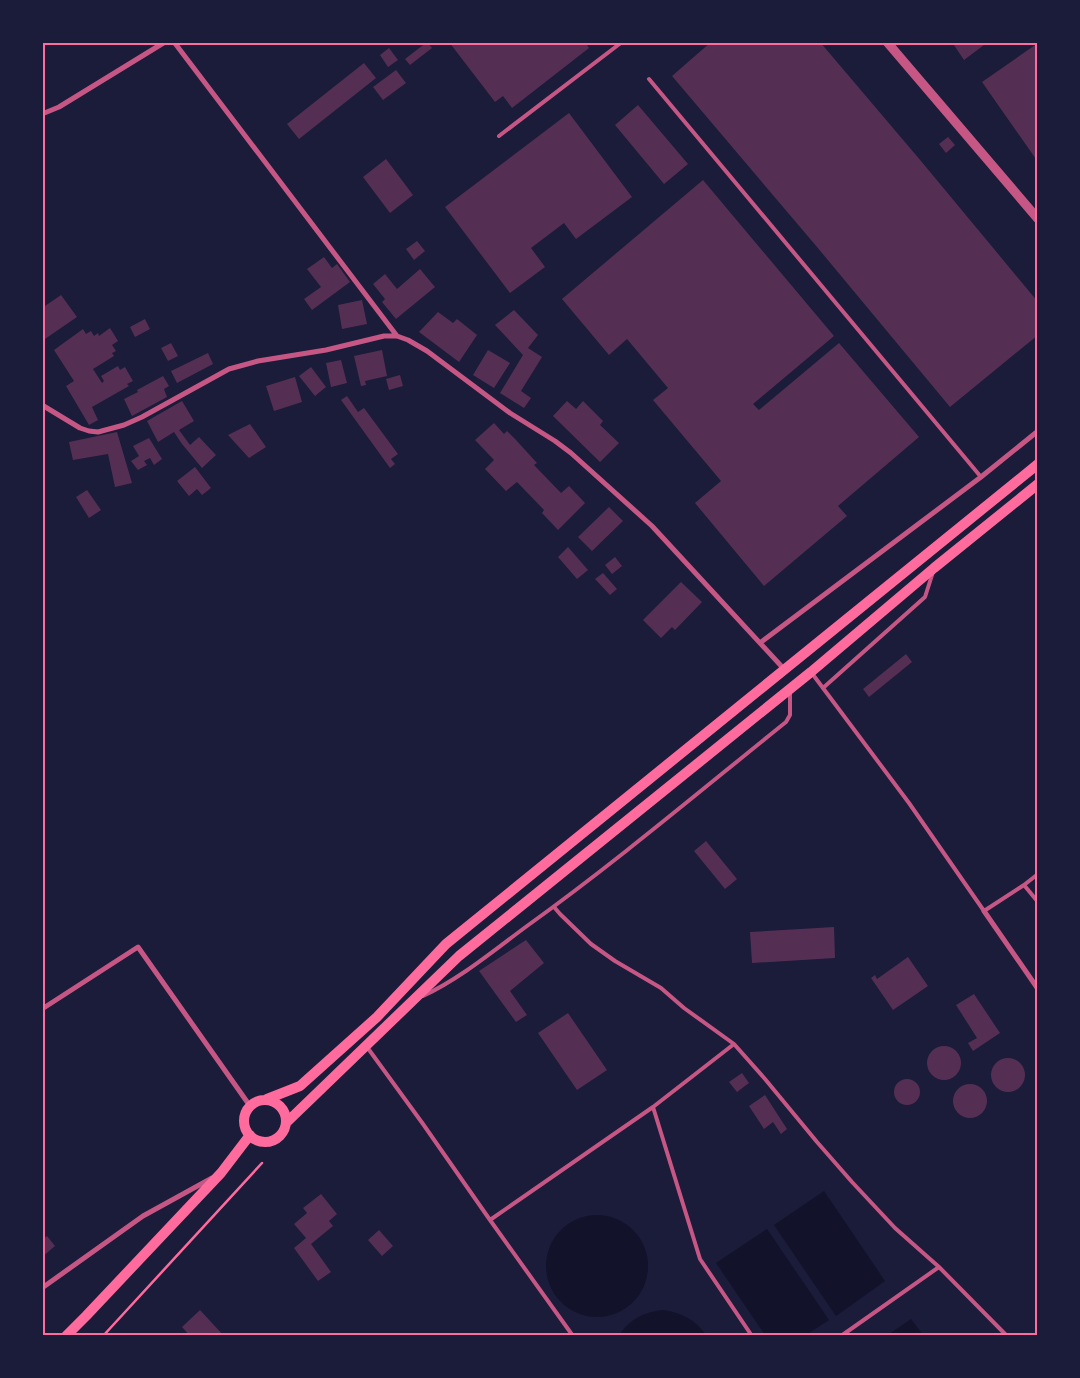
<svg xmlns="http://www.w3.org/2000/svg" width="1080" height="1378" font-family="Literata,serif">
	<rect width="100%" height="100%" fill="#1b1b3a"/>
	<!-- water -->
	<path fill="#12122b" d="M824 1191 885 1281 836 1316 774 1225Z
		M546 1266a51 51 0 1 1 102 0a51 51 0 1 1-102 0Z
		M767 1229 829 1320 806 1335H765L716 1263Z
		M663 1310C682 1313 696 1320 706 1335H619C630 1319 644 1312 663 1310Z
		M911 1319 923 1335H888Z"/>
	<!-- building -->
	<path fill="#542f53" d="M427 42 432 48 410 65 405 59Z
		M449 42H585L589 48 512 108 503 96 495 102Z
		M711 42H820L921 161 1038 302V335L950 407 817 247 672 76Z
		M952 42H988L964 60Z
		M1038 43V162L982 82Z
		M389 48 398 60 388 67 380 55Z
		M364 63 376 78 299 139 287 124Z
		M396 70 406 83 383 100 373 87Z
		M638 105 688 164 664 184 615 125Z
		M569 113 632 197 576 239 564 223 531 248 545 267 510 293 445 207Z
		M948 137 955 145 946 153 939 144Z
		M386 159 413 195 390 213 363 177Z
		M703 180 834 336 753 404 759 410 839 343 919 437 838 506 847 516 764 586 695 503 721 481 653 400 668 388 627 339 609 355 562 299Z
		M417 241 425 251 414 260 406 249Z
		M324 257 332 268 337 264 350 282 312 310 304 299 321 287 307 269Z
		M420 269 435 287 396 319 382 302 385 299 373 284 385 274 397 289Z
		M61 295 77 317 42 341V308Z
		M362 300 367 324 342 329 338 305Z
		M514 310 538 335 528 348 542 357 521 391 531 398 524 408 500 393 523 355 495 325Z
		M438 312 453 323 457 319 477 335 459 362 419 332Z
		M145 319 150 329 135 337 130 327Z
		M110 328 118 341 112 345 116 351 112 353 114 356 93 369 102 383 104 381 101 376 118 366 120 370 125 367 133 381 127 384 129 386 92 407 98 420 89 425 66 386 74 381 54 350 83 329 86 334 91 331 94 336 98 333 99 336Z
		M171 343 178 356 168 361 161 348Z
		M382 350 387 376 365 381 366 385 361 386 354 356Z
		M488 350 510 363 494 388 473 375Z
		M208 353 213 364 177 383 171 371Z
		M341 360 347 383 331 387 326 363Z
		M311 367 326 387 315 396 299 376Z
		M400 375 403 386 389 390 386 379Z
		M163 376 169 386 164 389 167 397 132 416 124 399 138 392 137 390Z
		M295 377 302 402 274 411 266 386Z
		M347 396 358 412 364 408 398 454 391 459 395 464 390 468 341 400Z
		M182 401 194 421 179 430 190 445 199 437 216 455 202 468 182 444 174 432 158 442 147 421Z
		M567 401 576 409 583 401 603 421 600 425 619 443 600 462 553 416Z
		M494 423 504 434 507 431 516 440 537 463 534 465 561 493 569 486 585 503 558 530 542 513 544 510 517 482 506 491 485 469 494 460 475 440Z
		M250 424 266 447 249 458 228 435Z
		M117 432 132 483 115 487 108 454 73 460 69 442Z
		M149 438 162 459 154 465 150 458 144 461 147 465 138 470 131 461 139 456 133 446Z
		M195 467 211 488 202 495 197 489 189 496 177 481Z
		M87 490 101 510 89 518 76 497Z
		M609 507 623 521 592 551 578 537Z
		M568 547 588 570 577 579 558 557Z
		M615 557 622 566 612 574 605 565Z
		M603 573 617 589 610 595 595 579Z
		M681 582 702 602 675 630 672 627 661 638 643 620Z
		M906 654 912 662 869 697 863 689Z
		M706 841 737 879 725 889 694 851Z
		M834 927 835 958 752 963 750 932Z
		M526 940 544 963 510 991 527 1015 516 1022 479 971Z
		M908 957 928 986 893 1010 871 978 875 975 877 979Z
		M974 994 1000 1033 973 1051 968 1043 977 1038 956 1005Z
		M568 1013 607 1070 577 1090 538 1033Z
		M927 1063a17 17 0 1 1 34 0a17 17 0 1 1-34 0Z
		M991 1075a17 17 0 1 1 34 0a17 17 0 1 1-34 0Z
		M742 1073 749 1083 737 1092 729 1082Z
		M894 1092a13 13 0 1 1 26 0a13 13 0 1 1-26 0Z
		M953 1101a17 17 0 1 1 34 0a17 17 0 1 1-34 0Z
		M765 1095 787 1129 781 1134 773 1122 764 1129 749 1106Z
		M321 1194 337 1214 329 1221 333 1226 311 1244 331 1272 318 1281 294 1248 306 1238 294 1224 307 1213 303 1208Z
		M379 1230 393 1246 382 1256 368 1240Z
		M47 1236 55 1246 42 1257V1240Z
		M200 1310 224 1336H190L182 1327Z"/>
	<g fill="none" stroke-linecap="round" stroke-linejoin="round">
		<!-- path -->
		<path stroke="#ff6b9d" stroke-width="2.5" d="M103 1336 262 1163"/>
		<!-- service -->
		<path stroke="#c65784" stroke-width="4" d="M649 79 981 477
			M499 136 622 42
			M811 672 909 803 984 911 1024 885 1038 902
			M823 688 925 597 933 572
			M1024 885 1038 874
			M554 907 560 914 591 944 615 961 661 988 684 1008 734 1044 765 1079 817 1142 852 1182 895 1228 939 1267 1007 1336
			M423 996C461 978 493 951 527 926 616 862 700 791 786 722L790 715V690
			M367 1047 423 1124 490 1220
			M653 1107 700 1259 752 1336
			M573 1336 490 1220 653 1107 734 1044
			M841 1336 939 1267"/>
		<!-- minor -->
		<path stroke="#c65784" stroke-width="5" d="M174 42 397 336
			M42 114 59 107 165 42
			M42 405 80 428 89 431 98 432 124 425 142 417 229 369 258 361 326 350 384 336H397L408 340 427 351 510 413 555 441 571 453 652 526 784 669
			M760 643 981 477 1038 431
			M984 911 1038 989
			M42 1009 138 947 250 1106
			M42 1288 143 1216 212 1178"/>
		<!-- tertiary -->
		<path stroke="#c65784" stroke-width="9" d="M887 42 1038 219"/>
		<!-- secondary -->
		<path stroke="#ff6b9d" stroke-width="10" d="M267 1099 300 1086 377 1017 446 944 1038 464
			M244 1121a21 21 0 1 1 42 0a21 21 0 1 1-42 0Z
			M287 1122 459 956 811 672 934 568 1038 484
			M66 1336 86 1316 221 1173 250 1135"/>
	</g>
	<!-- border -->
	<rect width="1080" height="1378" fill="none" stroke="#1b1b3a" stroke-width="88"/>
	<rect x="44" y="44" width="992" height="1290" fill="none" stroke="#ff6b9d" stroke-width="2"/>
</svg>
